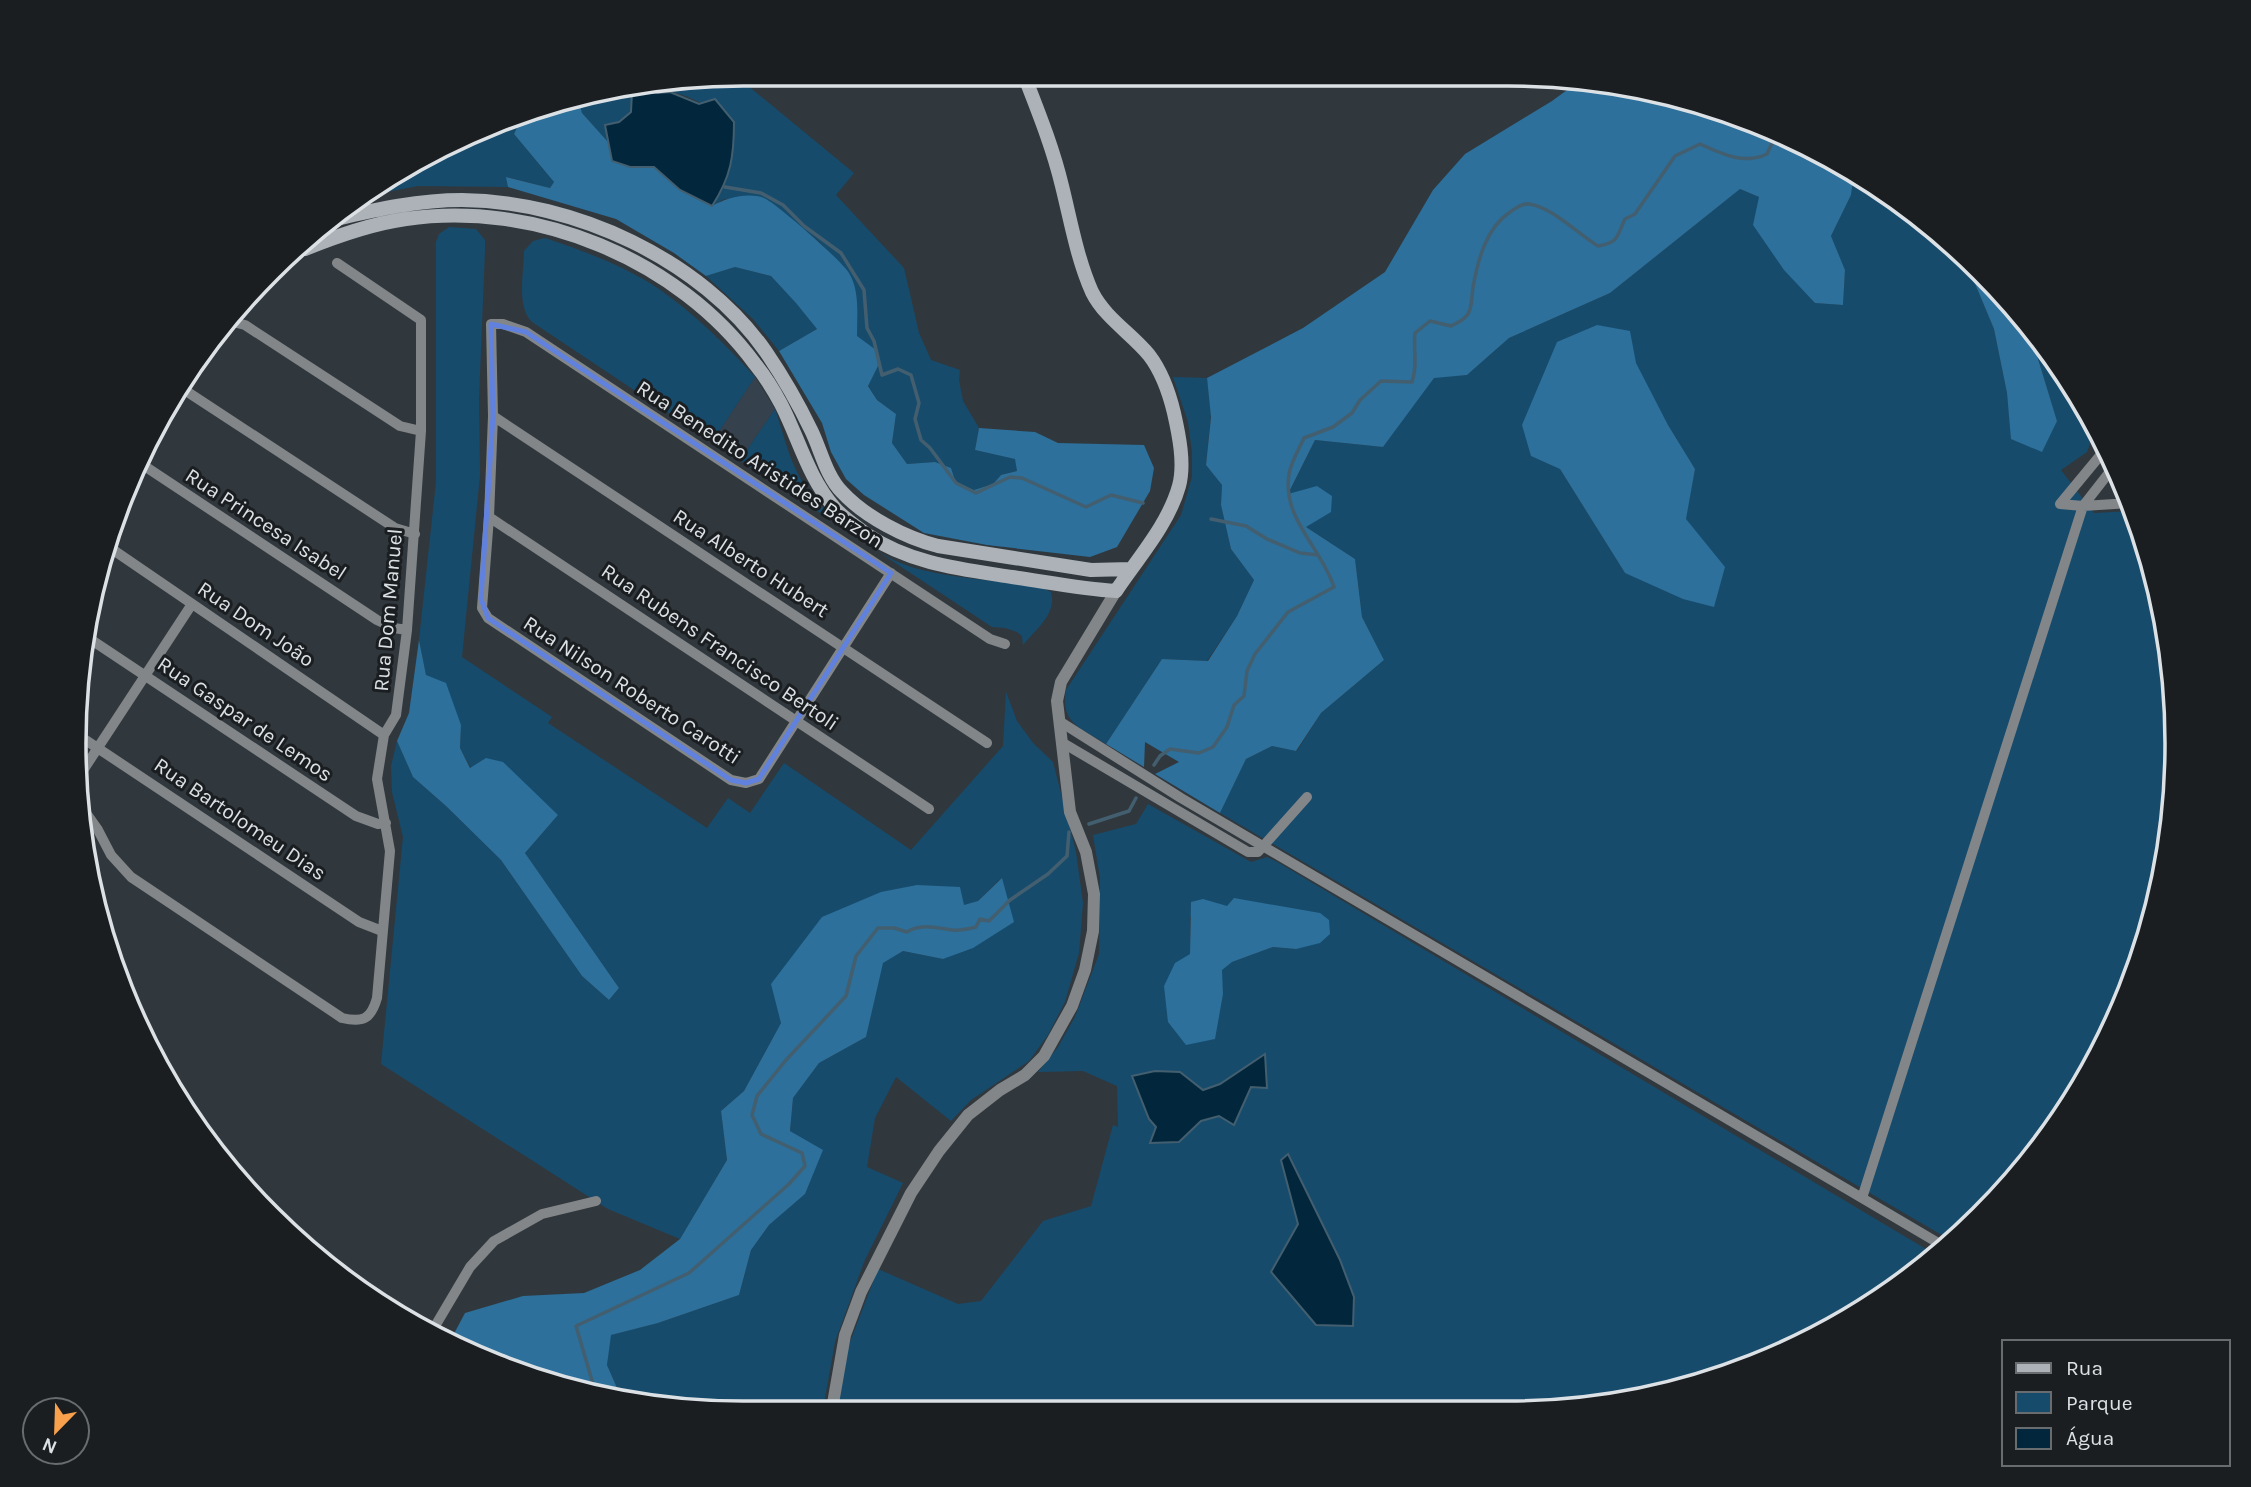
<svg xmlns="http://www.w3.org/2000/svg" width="2251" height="1487" font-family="Karla,sans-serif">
	<rect width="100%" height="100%" fill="#30383e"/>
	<!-- built -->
	<path fill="#35424d" d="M755 377 775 409 740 460 712 442Z"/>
	<!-- green -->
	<path fill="#174b6c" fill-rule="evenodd" d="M735 75 854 173 836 195 904 268 919 333 931 360 960 370 959 380 963 401 979 428 975 450 1016 459 1017 471 1001 475 993 484 974 490 956 483 951 468 935 462 907 464 892 443 896 414 877 400 868 385 878 366 857 336 856 292 848 272 817 240 764 198 724 199 712 206C731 177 734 156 734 122 715 112 693 96 672 92 663 91 658 93 650 89Z
		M632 92V112L619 122 605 125 608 142 582 113 579 101Z
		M522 112 523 114 514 134 554 182 550 188 507 177 508 187 418 186 366 196 365 192 371 187Z
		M1853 180 1949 240 1963 255 1994 329 2007 393 2012 439 2057 421 2027 323 2039 335 2096 427 2087 452 2061 470 2094 513 2132 511 2155 570 2176 699 2172 831 2142 958 2088 1078 2011 1185 1952 1241 1220 813 1246 759 1272 746 1297 751 1321 713 1384 660 1362 617 1355 559 1306 527 1288 495 1315 440 1383 447 1434 377 1467 375 1509 338 1610 293 1740 189 1759 197 1815 303 1843 305 1845 270 1831 236 1851 195ZM1629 331 1635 363 1668 425 1695 469 1685 519 1724 568 1625 573 1560 469Z
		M449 227 476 229 485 240V250L479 399 480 475 462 657 552 717 548 723 707 828 728 798 750 813 784 763 911 850 1003 746 1006 692 1017 721 1033 743 1053 762 1076 852 1083 903 1079 953 1065 1002 1048 1035 1029 1061 971 1100 951 1121 896 1077 875 1118 867 1167 903 1183 864 1262 835 1342 823 1409 656 1408 621 1397 607 1365 610 1335 658 1323 739 1295 751 1250 769 1225 805 1194 822 1150 790 1131 793 1098 819 1063 866 1037 882 963 903 951 943 959 1001 878 978 901 964 906 781 1023 744 1091 721 1111 727 1160 680 1239 608 1209 381 1064 403 837 392 792 391 766 397 741 413 777 446 806 501 860 582 976 609 1000 619 988 525 853 558 815 471 768 460 748 461 725 426 675 419 640 436 482V242L439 234Z
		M545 238C584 251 625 266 659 289 695 314 726 345 755 377L712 442 532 322C516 306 524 272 524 251L533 241Z
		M735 267 771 276 797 303 817 329 779 351 753 319 706 276Z
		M1173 377 1207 378 1211 413 1206 465 1222 485 1221 505 1231 549 1254 580 1237 616 1207 661 1162 659 1106 744C1082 728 1060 724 1066 690L1181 515 1192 477V452L1188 422Z
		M775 409C782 429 787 451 796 470 815 511 875 558 918 569 958 579 1001 581 1041 587L1051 592C1057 614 1036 629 1023 645L1022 636 1017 632 1005 628 992 627 740 460Z
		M1148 804 1251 862 1267 857 1279 863 1936 1255 1916 1275 1804 1344 1681 1391 1551 1412 838 1409 847 1350 878 1269 958 1304 981 1301 1043 1221 1091 1206 1113 1125 1118 1127 1117 1086 1083 1071 1038 1072 1058 1047 1075 1017 1099 954 1100 878 1093 835 1136 824ZM1228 906 1296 949 1273 947 1232 962 1221 970 1223 994 1190 954V917ZM1265 1054 1219 1115 1201 1121 1179 1142H1150L1157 1128 1133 1077 1180 1072 1203 1090 1220 1085ZM1298 1224 1333 1248 1340 1260 1271 1272Z"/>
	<!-- forest -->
	<path fill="#2c709b" d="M1582 79H1595L1764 125 1853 180 1851 195 1831 236 1845 270 1843 305 1815 303 1784 270 1753 225 1759 197 1740 189 1610 293 1509 338 1467 375 1434 378 1383 447 1315 440 1288 494 1317 486 1332 496 1331 512 1306 527 1355 559 1362 617 1384 660 1321 713 1296 751 1272 746 1246 759 1220 813 1155 774 1179 762 1145 742 1144 767 1106 744 1162 659 1208 661 1237 616 1254 580 1231 549 1221 505 1222 485 1206 465 1211 417 1207 378 1303 328 1385 272 1433 190 1465 154 1552 101Z
		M579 101 582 113 608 142 612 161 630 167H654L680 190 712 206C726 198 748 192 764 198 776 203 842 261 849 273 860 291 857 315 857 336L876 350 878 366 868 386 877 400 896 414 892 443 907 464 935 462 951 468 956 483 974 490 993 484 1001 475 1017 471 1015 459 975 450 979 428 1035 432 1058 443 1144 445 1154 468 1150 491 1117 547 1090 557 987 545 924 533 864 495 846 479 831 452 822 423 779 351 817 329 796 303 771 276 735 267 706 276 674 253 616 219 508 187 506 177 550 188 554 182 514 134 523 115 522 112 529 109Z
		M1963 255 2027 323 2057 421 2042 452 2011 439 2007 393 1994 329Z
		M1597 325 1630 331 1636 363 1668 425 1695 469 1686 519 1725 567 1714 607 1683 599 1625 573 1560 469 1531 456 1522 425 1557 342Z
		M419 640 426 675 446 683 461 725 460 748 470 768 486 758 503 762 558 815 525 853 619 988 609 1000 582 976 501 860 446 806 413 777 397 741 409 713Z
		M1002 878 1014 922 973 948 943 959 903 951 883 963 866 1037 819 1063 793 1098 790 1131 823 1150 805 1194 769 1225 751 1250 739 1295 658 1323 611 1335 607 1365 621 1397 448 1345 465 1313 523 1296 584 1293 640 1270 680 1239 727 1160 721 1111 744 1091 781 1023 771 984 822 917 881 892 917 885 960 887 964 905 978 901Z
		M1234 898 1320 913 1329 920 1330 934 1320 943 1296 949 1273 947 1232 962 1222 970 1223 994 1215 1039 1186 1045 1168 1022 1164 986 1175 963 1190 954 1191 902 1203 899 1227 906Z"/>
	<!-- water -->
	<path fill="#02273d" stroke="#435f6f" stroke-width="2" d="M650 89 658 93 670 92 699 104 715 99 734 122C734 156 731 177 712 206L680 190 654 167H630L612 161 605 125 619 122 631 112 632 92Z
		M1265 1054 1267 1088 1251 1087 1234 1125 1219 1116 1201 1121 1179 1142 1150 1143 1156 1127 1149 1119 1132 1076 1155 1071 1180 1072 1203 1090 1220 1084Z
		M1288 1154 1340 1260 1354 1297 1353 1326 1316 1325 1271 1272 1298 1224 1281 1160Z"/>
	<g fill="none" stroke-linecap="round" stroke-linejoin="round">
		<!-- stream -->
		<path stroke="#435f6f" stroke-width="3.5" d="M725 187 761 193 783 205 804 226 841 253 864 290 867 328 874 341 882 375 898 369 911 375 919 403 915 419 921 440 930 448 956 483 976 493 1010 477 1022 478 1086 507 1111 495 1143 503
			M1211 519 1246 526 1267 539 1300 553 1318 555
			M1154 765 1160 756 1170 749 1199 753 1213 747 1227 727 1234 705 1244 696 1247 671 1255 654 1288 612 1334 587C1321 547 1282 519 1289 474 1291 462 1299 449 1304 438L1333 427 1352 413 1360 400 1381 381 1412 382C1418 363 1413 352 1415 333L1430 321 1451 326C1459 322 1468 318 1470 309 1472 302 1472 294 1473 287 1478 260 1486 228 1510 212 1516 208 1522 203 1529 204 1552 207 1578 234 1598 246 1620 242 1616 237 1625 219L1635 214 1675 156 1700 144C1722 154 1744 165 1767 154L1777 133
			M1089 824 1129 811 1136 798
			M587 1387 593 1384 576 1326 689 1273 789 1184 805 1166 802 1153 761 1134 752 1115 757 1096 786 1060 846 996 856 956 878 928H894L907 932C921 923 937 928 952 930 960 931 968 929 976 927L980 919 989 921 1010 900 1048 874 1067 856 1069 832"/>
		<!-- minor -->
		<path stroke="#828689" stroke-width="10" d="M225 323H237L245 325 400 426 421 431
			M183 389 395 528 415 534
			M493 416 987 743
			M143 465 377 620 394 628 407 630
			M2060 504 2108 446
			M2060 504 2083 506 2130 503
			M489 517 929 809
			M106 545 384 735
			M891 573 759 779 746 783 731 780 488 618 482 608 489 517 493 416 491 324H503L526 332 990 639 1005 644
			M87 637 356 816 378 824 386 823
			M1059 721 1181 798 1862 1198 2083 506 2115 465
			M78 735 359 922 382 931
			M1063 743 1248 852H1258L1307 797
			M82 772 192 604
			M86 813 98 830 111 855 131 877 342 1018C363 1023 371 1019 377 998L390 851 377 779 384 735 396 715 407 630 421 431V320L337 263
			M1862 1198 1945 1247
			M431 1333 470 1267 494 1241 542 1214 596 1201"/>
		<!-- tertiary -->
		<path stroke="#828689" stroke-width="12" d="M832 1409 845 1335 861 1292 911 1193 939 1151 968 1115 1000 1090 1025 1075 1044 1056 1072 1006 1085 970 1093 931 1094 894 1086 852 1070 812 1057 701 1061 682 1116 591"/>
		<!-- secondary -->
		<path stroke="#acb2b7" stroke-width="14" d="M336 219C378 209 419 200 462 200 574 201 701 259 766 352 783 377 798 403 811 430 821 450 826 476 842 492 865 517 906 538 938 546L1091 570 1131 569
			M305 249C337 236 370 224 406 219 534 200 678 259 755 364 765 376 774 391 781 404 799 439 808 477 834 507 842 517 856 526 866 534 911 564 960 569 1012 577 1047 582 1081 589 1116 591 1138 558 1168 525 1179 486 1185 464 1179 435 1174 413 1169 392 1162 372 1149 355 1132 334 1105 318 1092 292 1077 258 1071 222 1062 186 1053 148 1038 111 1024 75"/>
	</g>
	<!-- marked area -->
	<path fill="none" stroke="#6081dd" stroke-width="5" stroke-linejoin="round" d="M491 324 526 332 891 573 759 779 746 783 731 780 488 618 481 599 493 416Z"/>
	<g text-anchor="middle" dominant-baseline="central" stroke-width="6" stroke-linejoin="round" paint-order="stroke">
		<!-- street labels -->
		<g font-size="21" fill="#dce1e5" stroke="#1b1e21">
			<text transform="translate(760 464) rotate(33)">Rua Benedito Aristides Barzon</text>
			<text transform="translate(266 524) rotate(33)">Rua Princesa Isabel</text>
			<text transform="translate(751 563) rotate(33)">Rua Alberto Hubert</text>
			<text transform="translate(388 610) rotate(-85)">Rua Dom Manuel</text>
			<text transform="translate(256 624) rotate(34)">Rua Dom João</text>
			<text transform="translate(720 647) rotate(34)">Rua Rubens Francisco Bertoli</text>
			<text transform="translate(632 690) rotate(33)">Rua Nilson Roberto Carotti</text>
			<text transform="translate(245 719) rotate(34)">Rua Gaspar de Lemos</text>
			<text transform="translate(240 819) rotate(34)">Rua Bartolomeu Dias</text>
		</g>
	</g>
	<!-- crop -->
	<path d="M0 0H2251V1487H0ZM743 86H1508A657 657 0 0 1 2165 743V744A657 657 0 0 1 1508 1401H743A657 657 0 0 1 86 744V743A657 657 0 0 1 743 86Z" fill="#1b1e21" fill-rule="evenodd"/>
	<path fill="none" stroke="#dce1e5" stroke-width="3.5" d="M743 86H1508A657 657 0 0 1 2165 743V744A657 657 0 0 1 1508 1401H743A657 657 0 0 1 86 744V743A657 657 0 0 1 743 86Z"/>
	<!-- legend -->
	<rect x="2002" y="1340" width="228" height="126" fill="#1b1e21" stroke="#686c6f" stroke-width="2"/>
	<rect x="2016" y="1363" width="35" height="10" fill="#acb2b7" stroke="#686c6f" stroke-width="2"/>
	<text x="2066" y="1375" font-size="21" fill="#dce1e5">Rua</text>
	<rect x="2016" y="1392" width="35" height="21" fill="#174b6c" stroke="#686c6f" stroke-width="2"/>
	<text x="2066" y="1410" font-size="21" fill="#dce1e5">Parque</text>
	<rect x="2016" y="1428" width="35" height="21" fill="#02273d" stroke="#686c6f" stroke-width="2"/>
	<text x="2066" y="1445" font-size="21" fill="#dce1e5">Água</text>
	<!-- north arrow -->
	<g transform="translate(56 1431) rotate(203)"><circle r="33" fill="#1b1e21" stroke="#686c6f" stroke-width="2"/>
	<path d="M0-5L12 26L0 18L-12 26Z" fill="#f9a04d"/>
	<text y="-10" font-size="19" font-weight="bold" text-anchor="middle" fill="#dce1e5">N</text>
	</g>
</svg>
